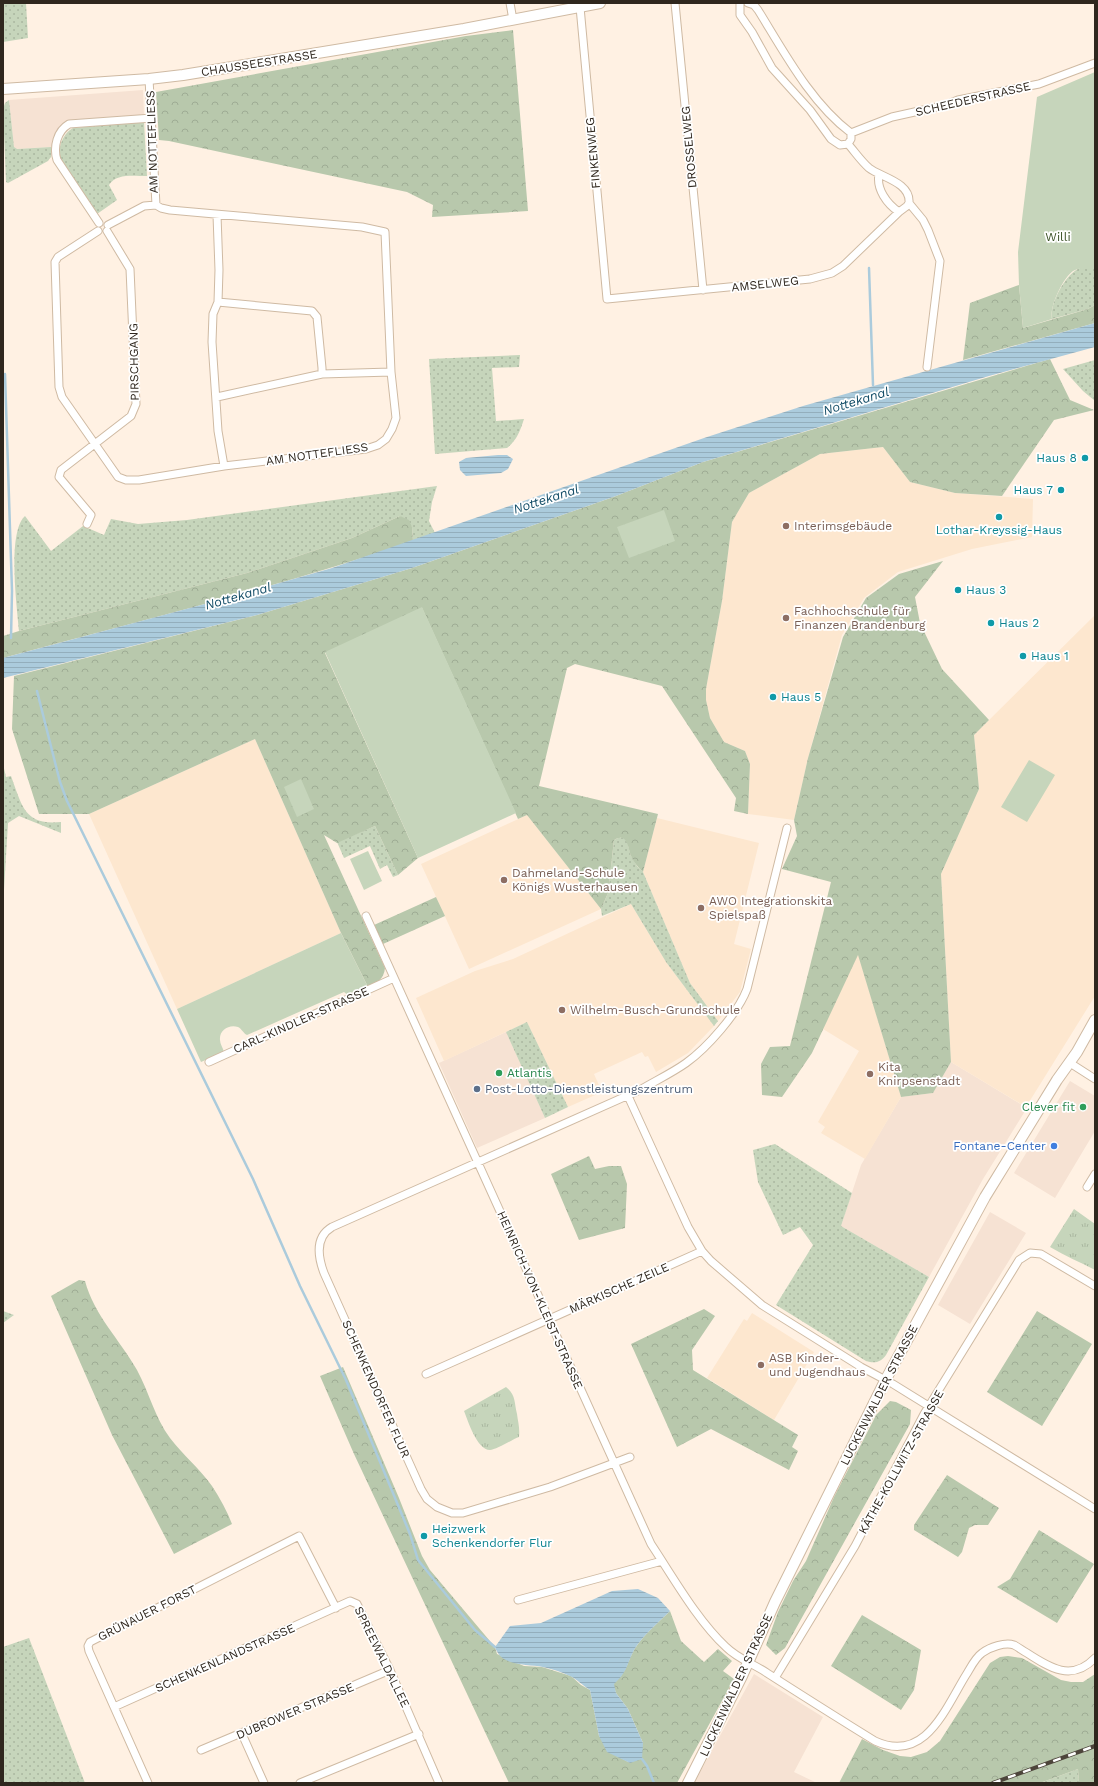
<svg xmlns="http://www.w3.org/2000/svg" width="1098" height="1786" font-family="'Work Sans',sans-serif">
	<defs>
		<pattern id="grass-dots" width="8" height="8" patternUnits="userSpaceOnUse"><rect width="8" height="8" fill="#c6d5bb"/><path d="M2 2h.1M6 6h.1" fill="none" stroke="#aab7a0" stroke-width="1.8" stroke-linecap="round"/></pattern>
		<pattern id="forest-crowns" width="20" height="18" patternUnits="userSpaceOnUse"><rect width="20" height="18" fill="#b8c8ac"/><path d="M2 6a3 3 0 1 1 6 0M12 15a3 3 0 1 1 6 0" fill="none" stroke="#9eac94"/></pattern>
		<pattern id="park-tufts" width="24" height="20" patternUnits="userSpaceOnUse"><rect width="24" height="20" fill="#c6d5bb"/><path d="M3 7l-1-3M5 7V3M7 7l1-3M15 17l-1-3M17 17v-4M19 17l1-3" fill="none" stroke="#aab7a0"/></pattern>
		<pattern id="water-rules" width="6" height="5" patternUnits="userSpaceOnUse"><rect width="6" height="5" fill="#abcbdc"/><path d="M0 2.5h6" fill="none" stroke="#93aebc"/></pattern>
	</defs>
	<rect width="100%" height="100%" fill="#fff1e3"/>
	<!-- commercial -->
	<path fill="#f6e2d3" d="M143 90 144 116 68 123 51 147 16 149 14 147 9 100Z
		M506 1032 545 1118 477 1148 439 1063Z
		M951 1062 1027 1108 983 1179 929 1277 841 1226 861 1165 901 1097 933 1093Z
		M1070 1081 1095 1096V1131L1055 1198 1014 1173Z
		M990 1212 1026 1233 970 1324 938 1305Z
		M754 1674 823 1717 794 1772 817 1783H694Z"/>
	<!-- built -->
	<path fill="#fde7cf" d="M883 447 910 482 955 493 1033 499 1032 537 972 549 898 572 864 598 842 635 808 758 794 820 748 814 750 764 745 751 724 742 710 718 706 700V689L722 601 732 522 749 493 820 454Z
		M1095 615V996L1026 1107 951 1062 941 874 979 789 974 735Z
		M255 739 341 933 177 1009 89 814Z
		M527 815 601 909 469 969 421 864Z
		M657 818 759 843 734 944 751 949 740 992 718 1021 690 983 643 872Z
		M631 904 666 962 714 1026 688 1053 656 1072 648 1056 645 1057 642 1052 594 1074 602 1092 568 1107 527 1022 444 1061 416 998 475 971 513 959Z
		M858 954 901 1097 865 1159 821 1133 825 1127 818 1122 859 1051 823 1029Z
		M752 1313 814 1352 774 1420 707 1378 744 1319 747 1321Z"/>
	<!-- grass -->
	<path fill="url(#grass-dots)" d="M3 3H26L28 38 3 42Z
		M9 100 14 147 17 149 51 147V157L48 161 8 183 6 182 3 109 5 103Z
		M144 122 147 176C134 176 116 173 109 185L117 200 97 214 60 158C57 148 64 132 73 128Z
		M1080 268H1095V305L1088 309 1052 319C1049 304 1066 273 1080 268Z
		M520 355 519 367 492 368 496 421 524 419C520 431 517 440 507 448L435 454 429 359Z
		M1095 360V401L1083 391 1063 369Z
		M437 486 432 502 429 521 435 533 413 541 412 527 400 516 352 538 247 573 19 631C17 607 7 532 25 516L51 551 83 526 104 535 111 519 138 524 187 520Z
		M3 764 6 777 11 776C22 805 24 826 61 822V833L19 816 8 823 3 907Z
		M375 826 398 875 393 877 387 865 380 869 370 846 344 858 337 842Z
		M618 838H624L627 841 631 856 637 866 643 872 690 983 718 1021 714 1026 666 962 631 904 602 916 601 909 608 893 614 840Z
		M527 1022 568 1107 545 1118 506 1032Z
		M775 1144 852 1193 841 1226 929 1277 886 1355C881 1362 875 1364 866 1361L776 1305 813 1245 800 1227 783 1235 758 1182 753 1150Z
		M3 1311 14 1315 3 1323Z
		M29 1638 85 1783H3V1647Z
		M1078 1769 1079 1783H1040Z"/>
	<!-- forest -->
	<path fill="url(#forest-crowns)" d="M513 30 528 211 432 217 433 205 407 192 169 141 159 140 156 92 466 36Z
		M1019 285 1023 328 1088 309 1095 305V323L963 360 970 303Z
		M1050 359 1070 400 1094 410 1054 420 1002 496 955 493 910 482 883 447 820 454 749 493 732 522 722 601 706 689V700L710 718 724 742 745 751 750 764 748 814 734 811 736 798 662 686 575 664 567 668 539 786 658 814 643 872C638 867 634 863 631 856 628 847 627 832 614 840L608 893 601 909 527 815 518 819 422 608 325 653 418 858 398 875 375 826 337 843 324 835 385 968C384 979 377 983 368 987L341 933 255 739 89 814H39L12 729 14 676 257 615 412 568 616 496 703 462Z
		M400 516 409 520 412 527 413 541C279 587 140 621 3 658V636L19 631 247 573 352 538Z
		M943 561 915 597 920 623 942 669 989 720 974 735 979 789 941 874 951 1062 933 1093 901 1097 858 955 812 1053 782 1097 762 1095 761 1064 770 1047 790 1046 831 882 782 869 797 836 794 820 808 758 843 637 866 598 899 574Z
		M436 897 445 916 383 944 374 925Z
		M589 1156 595 1169 609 1166H621L627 1184 625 1228 579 1240 551 1174Z
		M79 1280 85 1281C94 1315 120 1340 137 1370 149 1392 155 1418 170 1438 183 1455 200 1469 212 1486 220 1498 227 1511 232 1524L174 1554 112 1435 51 1296Z
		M704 1309 715 1316 692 1350 693 1370 798 1435 792 1447 798 1451 789 1470 711 1429 677 1447 631 1344Z
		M1037 1311 1092 1344 1042 1426 987 1392Z
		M343 1367 399 1498 422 1556 430 1570 495 1647 497 1654 524 1666 542 1667 571 1676 581 1685 590 1690 599 1736 619 1757 630 1763 643 1743 628 1709 616 1693 613 1684C627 1672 626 1665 634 1650 643 1635 658 1623 670 1611L681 1641 704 1662 718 1649 732 1661 723 1671 734 1679 677 1783H509L354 1454 320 1376Z
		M890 1401 896 1402 911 1410 910 1424 785 1648 776 1655 766 1645 778 1612 793 1581 806 1561 834 1497 871 1425 876 1415Z
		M947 1475 999 1508 988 1525H975L969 1528 962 1552 958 1557 914 1530V1525Z
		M1039 1530 1094 1564 1057 1623 997 1587 1010 1579Z
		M862 1615 921 1650 914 1690 901 1710 831 1666Z
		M1008 1656 1022 1658 1061 1680 1071 1682H1083L1095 1674V1783H1079L1078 1769 1040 1783H839L862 1739 883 1750 900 1756 911 1757 927 1752 940 1741 990 1663 1000 1657Z"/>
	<!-- park -->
	<path fill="url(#park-tufts)" d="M1074 1209 1095 1224V1270C1080 1262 1065 1256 1050 1247Z
		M506 1387C516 1395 514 1402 517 1414 518 1422 520 1428 519 1437 513 1439 496 1450 490 1450 477 1450 468 1421 464 1411Z"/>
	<!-- garden -->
	<path fill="#c6d5bb" d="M1095 72V268C1088 268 1079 267 1073 271 1063 278 1049 307 1052 319L1023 328 1019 285 1018 252 1037 97Z
		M664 510 675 541 629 558 617 527Z
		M422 607 516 813 418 858 325 652Z
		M1029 760 1055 775 1027 822 1001 807Z
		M301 779 314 809 297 817 284 787Z
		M368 851 382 881 364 890 350 859Z
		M341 933 368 987 349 996 344 992 247 1035C243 1033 242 1029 238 1027 229 1024 219 1030 220 1040 220 1044 223 1048 224 1052L201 1062 177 1009Z"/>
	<!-- water -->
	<path fill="url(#water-rules)" d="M1095 323V347L989 376 703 462 616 496 412 568 257 615 3 678V658L216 601 332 568 704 438 803 406Z
		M498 455H507L513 459 508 469 501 473 466 476 460 470 459 462 466 458Z
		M638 1589 658 1598 670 1611C658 1623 643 1635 634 1650 626 1666 628 1671 614 1684L616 1693 628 1709 643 1743 642 1759 630 1763 607 1752 599 1736 590 1690C583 1686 577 1679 570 1676 562 1672 552 1669 543 1667 527 1664 501 1667 495 1647L510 1626 541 1623 612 1591Z"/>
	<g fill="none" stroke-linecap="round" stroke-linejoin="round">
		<!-- stream -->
		<path stroke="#abcbdc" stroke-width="2.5" d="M869 268 873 385
			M5 374 12 591 11 638
			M37 691 60 782 67 801 253 1179 300 1286 346 1380 410 1534 418 1560 475 1630 495 1647
			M642 1759 647 1766 654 1783"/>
		<!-- street casing -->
		<g stroke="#cfbaa3" stroke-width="9">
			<path id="street" d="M510 3 513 20
				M675 3 703 290
				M740 3V15L752 32 772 68 810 110 831 139 840 145 848 144
				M748 3 754 5 758 10C784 52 811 103 851 133V139L848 144
				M580 7 607 299 810 279 832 273 843 266 899 212
				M149 79 156 205
				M851 133 892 117 946 105 958 100 1039 84 1095 63
				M848 144C855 152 861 161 869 168 880 177 911 182 909 203L907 206 899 212C887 204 876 189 879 174
				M909 203 923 220 928 230 940 261 927 367
				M217 215 219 270 218 302 213 314 212 342 218 431 224 466
				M99 223 57 160C53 147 57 131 69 124L152 118
				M98 231 58 257 55 262 59 387 62 397 118 477 126 480H139L224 466 366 449 378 445 386 439 392 429 396 418 391 372 385 232 362 227 170 210 161 208 156 205 144 206 108 225
				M322 374 391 372
				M217 397 322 374V368L317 317 312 311 218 302
				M87 524 91 515 59 477 61 470 131 416 136 404 130 269 107 231
				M366 916 651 1544C673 1577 697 1620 726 1647 738 1659 754 1664 767 1673 803 1696 839 1719 875 1741 925 1764 945 1709 966 1675 971 1667 975 1658 982 1653 990 1647 1005 1642 1014 1645 1018 1647 1023 1651 1027 1653 1050 1668 1072 1682 1095 1658
				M209 1062 394 978
				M1070 1063 1095 1079
				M628 1096 688 1227 702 1251 711 1261 762 1305 861 1367 893 1384 1095 1509
				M1087 1187 1095 1174
				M426 1374 702 1251
				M630 1457 550 1487 463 1513H452L437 1507 427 1499 421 1489 324 1273C318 1257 315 1237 332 1227L640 1090C655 1081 672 1073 686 1063 707 1048 738 1013 747 989L787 828
				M518 1600 662 1561
				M775 1678 855 1546 924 1414 1019 1260 1030 1253 1041 1254 1095 1286
				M114 1707 350 1601 357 1604 390 1670 439 1783
				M242 1734 264 1783
				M201 1750 390 1670
				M148 1783 89 1651 88 1646 90 1642 299 1536 336 1608
				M300 1783 419 1734"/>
		</g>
		<!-- secondary casing -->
		<g stroke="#cfbaa3" stroke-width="12">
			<path id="secondary" d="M3 89 149 79 183 75 464 29 600 3
				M688 1783 742 1676 775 1602 886 1379 985 1197 1057 1080 1077 1052 1095 1020"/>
		</g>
		<!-- street -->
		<use href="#street" stroke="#fff" stroke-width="7"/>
		<!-- secondary -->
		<use href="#secondary" stroke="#fff" stroke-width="10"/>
		<!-- rail casing -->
		<g stroke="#4d453b" stroke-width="4">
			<path id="rail" d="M993 1783 1095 1746"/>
		</g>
		<!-- rail -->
		<use href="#rail" stroke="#fff" stroke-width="2.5" stroke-dasharray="8" stroke-linecap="butt"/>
	</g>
	<!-- markers -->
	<g fill="#0f9aa8" stroke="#fff" stroke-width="1.5">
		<circle cx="1085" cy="458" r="4"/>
		<circle cx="1061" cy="490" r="4"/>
		<circle cx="999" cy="517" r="4"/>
		<circle cx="958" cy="590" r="4"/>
		<circle cx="991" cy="623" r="4"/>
		<circle cx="1023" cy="656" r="4"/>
		<circle cx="773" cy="697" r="4"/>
		<circle cx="424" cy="1536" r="4"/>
	</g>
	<g fill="#8d6e63" stroke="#fff" stroke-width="1.5">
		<circle cx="786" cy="526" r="4"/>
		<circle cx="786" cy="618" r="4"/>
		<circle cx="504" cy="880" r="4"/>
		<circle cx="701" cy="908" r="4"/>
		<circle cx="562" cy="1010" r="4"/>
		<circle cx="870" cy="1074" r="4"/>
		<circle cx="761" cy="1365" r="4"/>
	</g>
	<g fill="#2e9e5b" stroke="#fff" stroke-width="1.5">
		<circle cx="499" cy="1073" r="4"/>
		<circle cx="1083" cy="1107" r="4"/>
	</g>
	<circle fill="#5c6f8a" stroke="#fff" stroke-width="1.5" cx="477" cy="1089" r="4"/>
	<circle fill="#3f7fe0" stroke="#fff" stroke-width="1.5" cx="1054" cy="1146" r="4"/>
	<g text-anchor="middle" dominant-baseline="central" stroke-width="3.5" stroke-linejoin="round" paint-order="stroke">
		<!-- street labels -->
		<g font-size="12" fill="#2f271e" stroke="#fff">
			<text transform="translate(259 63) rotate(-9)">CHAUSSEESTRASSE</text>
			<text transform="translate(973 99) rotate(-13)">SCHEEDERSTRASSE</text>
			<text transform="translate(152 142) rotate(-92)">AM NOTTEFLIESS</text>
			<text transform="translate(689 147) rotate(-95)">DROSSELWEG</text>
			<text transform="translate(593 153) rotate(-95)">FINKENWEG</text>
			<text transform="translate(765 284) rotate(-6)">AMSELWEG</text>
			<text transform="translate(134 362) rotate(-91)">PIRSCHGANG</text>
			<text transform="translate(317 454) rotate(-8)">AM NOTTEFLIESS</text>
			<text transform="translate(301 1020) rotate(-24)">CARL-KINDLER-STRASSE</text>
			<text transform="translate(619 1288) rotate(-24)">MÄRKISCHE ZEILE</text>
			<text transform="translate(540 1300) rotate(66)">HEINRICH-VON-KLEIST-STRASSE</text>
			<text transform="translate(376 1389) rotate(66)">SCHENKENDORFER FLUR</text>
			<text transform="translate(879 1395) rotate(-63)">LUCKENWALDER STRASSE</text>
			<text transform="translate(901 1462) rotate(-61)">KÄTHE-KOLLWITZ-STRASSE</text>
			<text transform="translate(147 1613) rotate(-27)">GRÜNAUER FORST</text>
			<text transform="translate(382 1657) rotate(64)">SPREEWALDALLEE</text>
			<text transform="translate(225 1658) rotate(-24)">SCHENKENLANDSTRASSE</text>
			<text transform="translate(736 1685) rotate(-65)">LUCKENWALDER STRASSE</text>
			<text transform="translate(295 1711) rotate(-23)">DUBROWER STRASSE</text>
		</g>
		<!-- park labels -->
		<g font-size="12" fill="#394f24" stroke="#fff">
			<text x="1058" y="237">Willi</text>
		</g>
		<!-- culture labels -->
		<g font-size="12" fill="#0d838f" stroke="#fff" text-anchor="start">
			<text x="1077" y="458" text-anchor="end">Haus 8</text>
			<text x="1053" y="490" text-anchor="end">Haus 7</text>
			<text x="999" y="530" text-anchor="middle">Lothar-Kreyssig-Haus</text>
			<text x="966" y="590">Haus 3</text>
			<text x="999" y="623">Haus 2</text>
			<text x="1031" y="656">Haus 1</text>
			<text x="781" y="697">Haus 5</text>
			<text x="432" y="1529">Heizwerk<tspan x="432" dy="14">Schenkendorfer Flur</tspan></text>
		</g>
		<!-- education labels -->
		<g font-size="12" fill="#785e54" stroke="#fff" text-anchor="start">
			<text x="794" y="526">Interimsgebäude</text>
			<text x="794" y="611">Fachhochschule für<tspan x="794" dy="14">Finanzen Brandenburg</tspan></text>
			<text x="512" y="873">Dahmeland-Schule<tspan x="512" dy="14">Königs Wusterhausen</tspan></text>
			<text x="709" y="901">AWO Integrationskita<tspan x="709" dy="14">Spielspaß</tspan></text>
			<text x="570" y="1010">Wilhelm-Busch-Grundschule</text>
			<text x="878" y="1067">Kita<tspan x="878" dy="14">Knirpsenstadt</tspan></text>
			<text x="769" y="1358">ASB Kinder-<tspan x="769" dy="14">und Jugendhaus</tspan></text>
		</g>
		<!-- leisure labels -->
		<g font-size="12" fill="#27864d" stroke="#fff" text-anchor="start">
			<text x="507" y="1073">Atlantis</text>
			<text x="1075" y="1107" text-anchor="end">Clever fit</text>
		</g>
		<!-- service labels -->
		<g font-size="12" fill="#4e5e75" stroke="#fff" text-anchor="start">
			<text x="485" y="1089">Post-Lotto-Dienstleistungszentrum</text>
		</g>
		<!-- shop labels -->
		<g font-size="12" fill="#366cbe" stroke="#fff" text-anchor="end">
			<text x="1046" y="1146">Fontane-Center</text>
		</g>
		<!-- water labels -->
		<g font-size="13" font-style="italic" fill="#134d67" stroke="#fff">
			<text transform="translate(856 401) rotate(-17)">Nottekanal</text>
			<text transform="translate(546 499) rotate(-18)">Nottekanal</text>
			<text transform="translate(238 596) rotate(-16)">Nottekanal</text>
		</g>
	</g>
	<!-- border -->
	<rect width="1098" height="1786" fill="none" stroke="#2f271e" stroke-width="8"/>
</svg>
